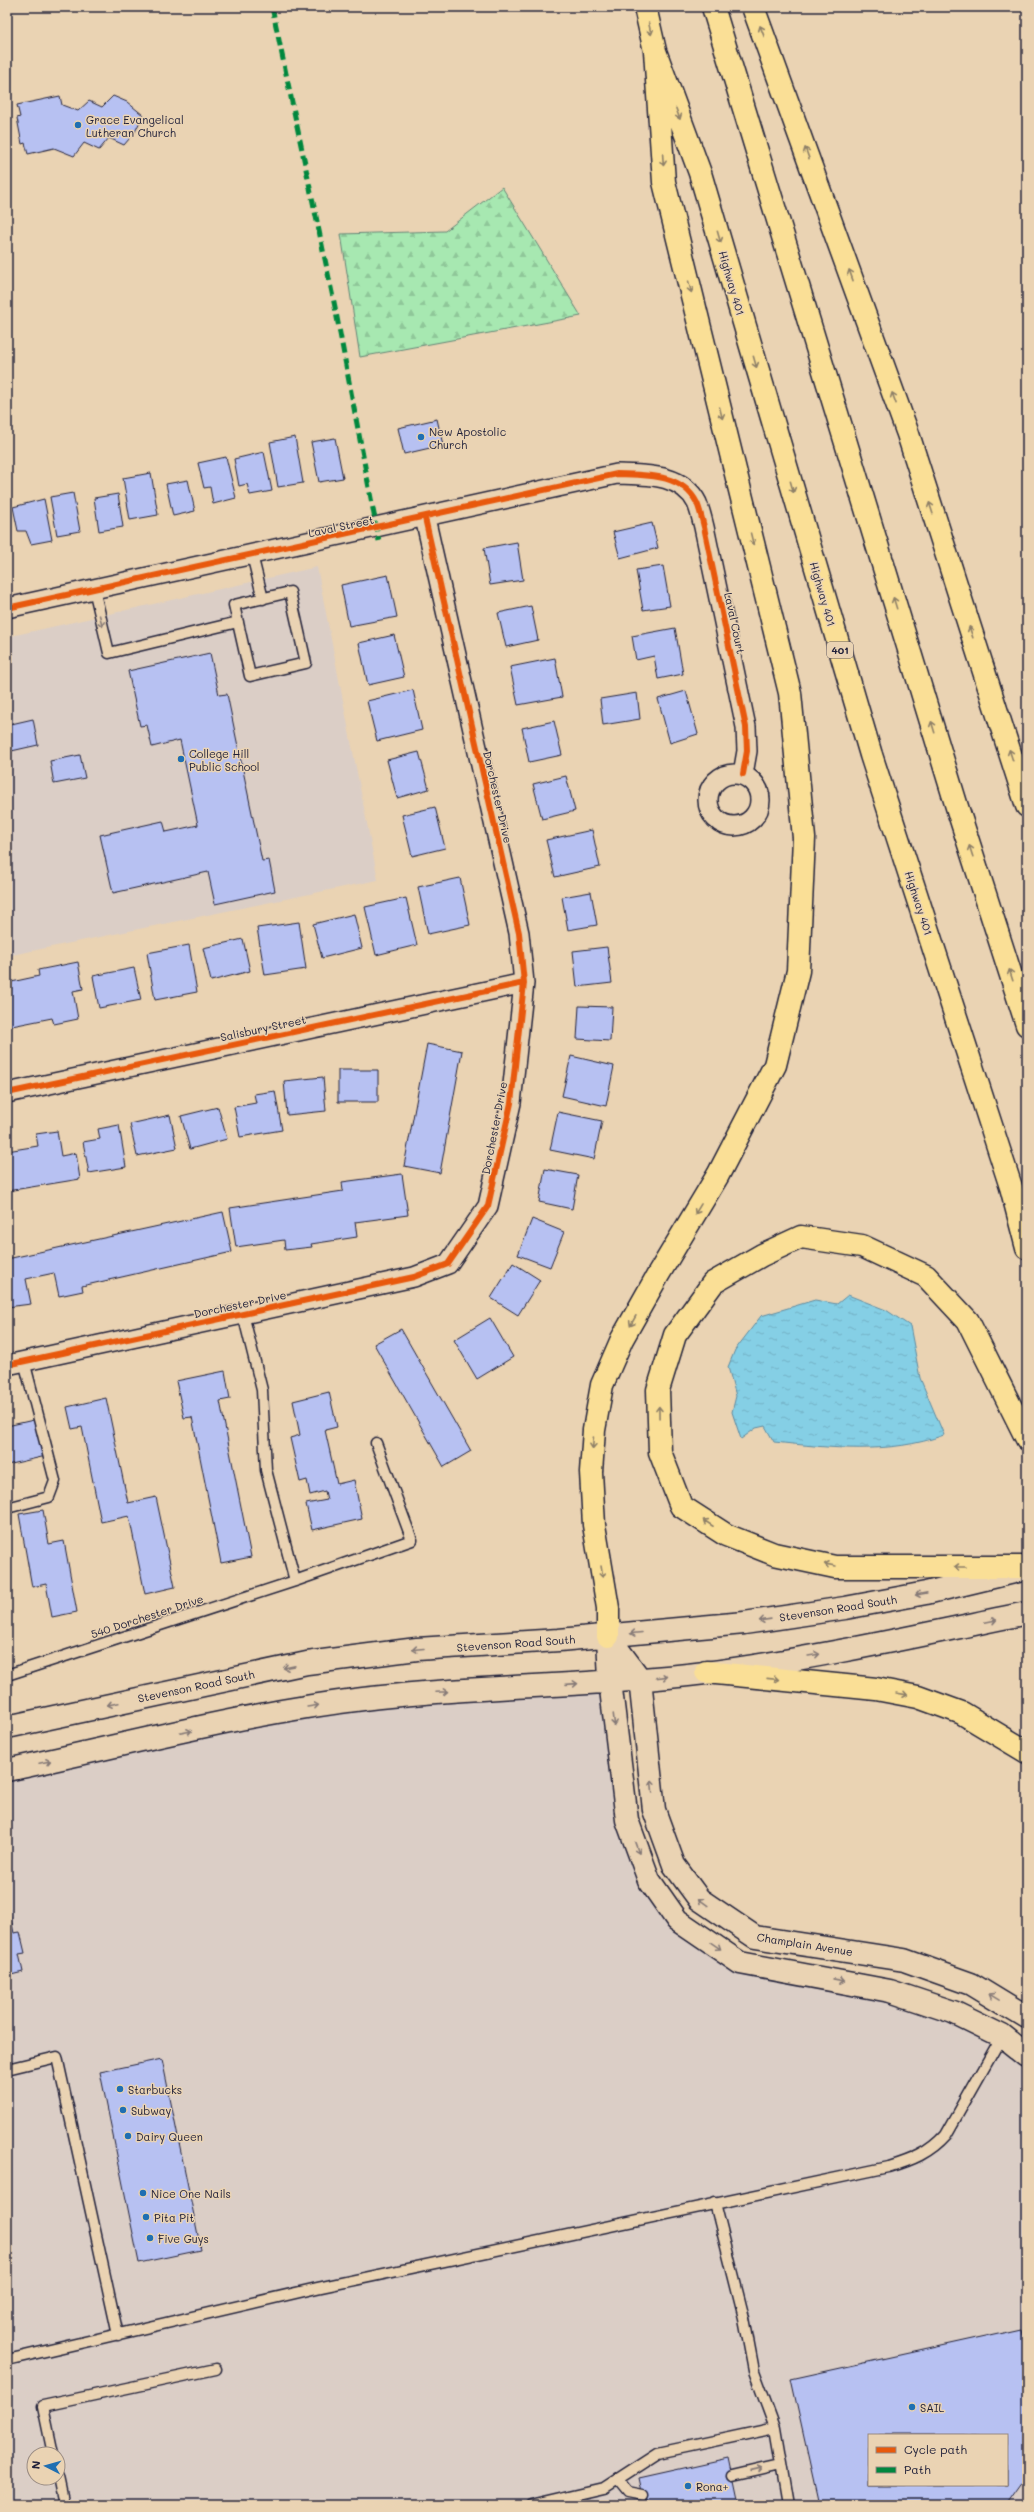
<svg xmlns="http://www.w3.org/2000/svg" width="1034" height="2512" font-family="Mali,sans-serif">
	<defs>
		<pattern id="forest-firs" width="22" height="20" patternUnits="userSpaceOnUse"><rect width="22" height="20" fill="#a7e8b1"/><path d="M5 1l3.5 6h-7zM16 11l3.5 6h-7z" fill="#8fc799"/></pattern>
		<pattern id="water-ripples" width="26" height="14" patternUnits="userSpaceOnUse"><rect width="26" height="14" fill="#85cfe5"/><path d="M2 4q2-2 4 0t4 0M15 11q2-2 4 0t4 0" fill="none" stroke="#73b1c5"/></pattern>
	</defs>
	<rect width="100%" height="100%" fill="#ead3b3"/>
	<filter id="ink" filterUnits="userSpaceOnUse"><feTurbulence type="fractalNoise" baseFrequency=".025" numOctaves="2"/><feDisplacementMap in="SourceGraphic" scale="8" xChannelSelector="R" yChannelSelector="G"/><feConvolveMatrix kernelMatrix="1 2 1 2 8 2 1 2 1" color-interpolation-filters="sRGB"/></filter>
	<g filter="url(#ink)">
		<!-- built -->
		<path fill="#dbcec6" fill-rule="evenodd" d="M317 567 378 880 7 956V637Z
			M607 1686 624 1833 687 1939 964 2012 1027 2055V2505H7V1780L332 1712ZM869 2435H1007V2485H869ZM34 2454H58V2478H34Z"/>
		<!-- forest -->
		<path fill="url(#forest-firs)" stroke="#648576" d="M502 187 581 316 360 357 341 234 445 231Z"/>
		<!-- water -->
		<path fill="url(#water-ripples)" stroke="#5d8aa1" d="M848 1295 886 1310 910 1326 920 1378 944 1435C889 1455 831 1448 774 1442L765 1426 756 1428 741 1439 732 1412 736 1396 728 1367 735 1350 761 1316 815 1300 837 1304Z"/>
		<!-- building -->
		<path fill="#b7c1f2" stroke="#22223b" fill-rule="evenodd" d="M60 96 62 105 78 111 89 101 102 107 113 96 127 102 143 115 135 132 124 145 109 138 99 150 84 143 74 156 54 148 28 154 25 143 22 144 17 118 20 117 17 105Z
			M437 419 443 445 404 454 398 428Z
			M295 437 303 483 278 487 270 442Z
			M335 438 343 478 319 482 311 442Z
			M264 452 272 491 250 495 247 484 239 486 234 459Z
			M226 457 236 498 213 504 210 487 204 488 198 463Z
			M151 473 158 515 130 520 123 478Z
			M188 480 195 511 173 516 166 484Z
			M73 493 80 531 57 535 50 497Z
			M118 494 123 527 99 531 94 498Z
			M44 499 52 540 31 544 26 531H18L13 507Z
			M7 521 12 546 7 547Z
			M652 523 658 548 620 558 613 532Z
			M517 542 523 580 490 585 484 548Z
			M663 566 670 606 643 610 636 570Z
			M388 575 397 617 349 626 341 585Z
			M531 606 538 640 506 647 498 613Z
			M675 628 683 674 658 679 654 656 636 660 632 636Z
			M394 635 404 677 368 685 359 643Z
			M210 653 219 695 227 694 262 861 269 860 275 891 215 904 208 872 113 893 100 835 163 821 166 832 198 825 180 740 152 747 147 725 140 726 128 671Z
			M555 658 562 697 518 705 510 667Z
			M413 690 422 730 377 741 367 701Z
			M686 691 698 734 670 743 658 699Z
			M637 693 640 719 603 725 600 699Z
			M33 719 38 745 7 752V725Z
			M554 721 562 755 529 762 522 728Z
			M419 752 429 789 397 798 387 760Z
			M80 755 85 778 54 784 50 761Z
			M566 776 575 811 542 819 533 784Z
			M435 807 445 848 412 856 402 815Z
			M592 830 600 867 555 877 546 840Z
			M460 878 470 925 428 934 418 887Z
			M591 892 597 925 568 930 562 897Z
			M406 898 417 945 376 955 365 907Z
			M354 914 362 948 322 958 313 924Z
			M299 922 306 969 265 975 257 928Z
			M243 939 250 971 211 981 203 948Z
			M189 945 197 992 155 1000 147 953Z
			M607 947 612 983 577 987 573 951Z
			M78 962 83 989 73 991 78 1019 54 1024 52 1018 7 1027V983L39 976 38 970Z
			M134 968 141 1000 99 1008 93 976Z
			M579 1006 612 1007 610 1041 577 1039Z
			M427 1044 462 1051 440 1173 404 1166Z
			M571 1056 614 1066 606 1106 562 1096Z
			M338 1070H378V1102H338Z
			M323 1077 326 1111 287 1115 284 1081Z
			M275 1091 282 1130 240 1137 234 1107 256 1103 254 1094Z
			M218 1107 227 1139 190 1149 181 1116Z
			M558 1112 602 1121 594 1159 550 1150Z
			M170 1115 177 1148 137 1156 130 1124Z
			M119 1125 126 1167 89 1173 83 1142 100 1139 98 1129Z
			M57 1131 61 1156 76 1153 80 1179 7 1191V1151L38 1146 36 1134Z
			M545 1169 578 1175 572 1209 539 1202Z
			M402 1174 408 1215 355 1222 357 1237 311 1244 312 1247 285 1250 284 1240 236 1247 230 1208 343 1191 342 1182Z
			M223 1212 232 1252 82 1286 83 1291 59 1296 54 1273 26 1279 31 1304 7 1307V1259Z
			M532 1219 564 1232 550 1267 518 1255Z
			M513 1263 540 1280 518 1315 491 1298Z
			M490 1318 513 1357 477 1379 454 1340Z
			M401 1329 471 1451 444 1467 374 1344Z
			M225 1371 230 1399 220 1401 251 1557 221 1563 192 1417 184 1418 176 1381Z
			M329 1392 337 1427 325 1430 337 1484 354 1480 362 1519 312 1530 306 1504 327 1500 325 1491 310 1495 307 1480 300 1482 290 1438 300 1435 293 1401Z
			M106 1398 128 1503 156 1497 175 1587 145 1594 129 1516 101 1522 82 1427 72 1429 67 1407Z
			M38 1419 46 1456 7 1465V1426Z
			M43 1510 49 1544 64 1541 77 1612 52 1617 46 1584 32 1587 19 1514Z
			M7 1902 14 1933 20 1932 25 1953 19 1954 23 1972 7 1976Z
			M162 2059 201 2250 139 2263 100 2072Z
			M1022 2328 1027 2353V2474L1005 2505H872V2502L860 2505H819L791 2379ZM869 2435H1007V2485H869Z
			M729 2458 739 2505H645L639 2478Z"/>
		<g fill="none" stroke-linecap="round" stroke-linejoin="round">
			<!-- lane casing -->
			<g stroke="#22223b" stroke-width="13">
				<path id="lane" d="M252 555 263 599
					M94 589 109 653 238 622
					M290 592 306 663 250 676 234 605Z
					M7 1508 49 1497 55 1481 24 1361
					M295 1581 412 1540 376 1443
					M7 1675 295 1581 266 1470 262 1390 243 1314
					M7 2069 57 2057 118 2335
					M715 2203 744 2318 754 2371 775 2428 788 2505
					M7 2360 317 2288 889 2167C912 2160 930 2153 946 2135L1002 2036
					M53 2454 43 2406 216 2369
					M733 2476 781 2465
					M58 2477 64 2505
					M619 2481 628 2492 643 2495
					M531 2505 604 2488 658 2453 775 2428"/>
			</g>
			<!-- street casing -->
			<g stroke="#22223b" stroke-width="22">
				<path id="street" d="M7 608 617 474C645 475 682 473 697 503 700 510 702 519 704 527L746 727 747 751 743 774
					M708 800a26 26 0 1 1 52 0a26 26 0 1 1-52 0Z
					M7 1093 524 983
					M7 1365 414 1277 448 1264 488 1206 511 1103 524 983 519 933 425 518"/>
			</g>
			<!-- secondary casing -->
			<g stroke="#22223b" stroke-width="25">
				<path id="secondary" d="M608 1636 610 1681 627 1820 649 1880 677 1920 740 1963 890 1991 953 2012 1002 2036 1027 2056
					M608 1636 640 1679 654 1810 674 1865 699 1899 755 1937 904 1960 971 1984 1027 2018
					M7 1727 307 1663 417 1649 559 1640 744 1623 845 1608 926 1593 1018 1571
					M7 1770C125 1745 244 1713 363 1699 477 1685 592 1687 705 1673 813 1659 920 1635 1027 1613"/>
			</g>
			<!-- highway casing -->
			<g stroke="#22223b" stroke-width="25">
				<path id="highway" d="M645 7 655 51 700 173 871 755 1011 1187 1027 1248
					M713 7 957 807 1027 1025
					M753 7 908 434 1027 806
					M1027 1439 968 1321 926 1276 862 1246 801 1237 762 1255 713 1283 675 1335 658 1390 660 1452 681 1506 726 1535 774 1554 835 1567H1027
					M608 1636V1608L594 1525 591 1472 594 1430 602 1385 622 1339 658 1275 718 1175 775 1065 798 971 804 838 790 693 664 182 655 51
					M706 1672 876 1689 918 1697 962 1713 1027 1752"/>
			</g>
			<!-- lane -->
			<use href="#lane" stroke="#ead3b3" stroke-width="10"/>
			<!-- street -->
			<use href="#street" stroke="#ead3b3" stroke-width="19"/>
			<!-- secondary -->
			<use href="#secondary" stroke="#ead3b3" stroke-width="22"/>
			<!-- highway -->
			<use href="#highway" stroke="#fadf96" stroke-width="22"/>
			<!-- quiet -->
			<path stroke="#00873e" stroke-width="5" stroke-dasharray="10 5" stroke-linecap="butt" d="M272 7 335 307 379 541"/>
			<!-- cycleway casing -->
			<g stroke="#ead3b3" stroke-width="8">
				<path id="cycleway" d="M7 608 617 474C645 475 682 473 697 503 700 510 702 519 704 527L746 727 747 751 743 774
					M7 1093 524 983
					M7 1365 414 1277 448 1264 488 1206 511 1103 524 983 519 933 425 518"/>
			</g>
			<!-- cycleway -->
			<use href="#cycleway" stroke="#e8590c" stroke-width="6"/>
		</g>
		<!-- one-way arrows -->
		<defs><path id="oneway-shaft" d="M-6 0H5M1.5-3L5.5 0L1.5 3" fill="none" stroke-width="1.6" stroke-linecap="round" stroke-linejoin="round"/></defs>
		<g stroke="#8e8068">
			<use href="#oneway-shaft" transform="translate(650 29) rotate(77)"/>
			<use href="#oneway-shaft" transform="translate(762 31) rotate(-111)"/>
			<use href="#oneway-shaft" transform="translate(678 114) rotate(70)"/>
			<use href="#oneway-shaft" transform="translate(807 153) rotate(-110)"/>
			<use href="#oneway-shaft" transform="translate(663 160) rotate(86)"/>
			<use href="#oneway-shaft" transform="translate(719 237) rotate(74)"/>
			<use href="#oneway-shaft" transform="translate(851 275) rotate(-110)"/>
			<use href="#oneway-shaft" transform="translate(690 287) rotate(76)"/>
			<use href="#oneway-shaft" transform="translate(755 362) rotate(74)"/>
			<use href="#oneway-shaft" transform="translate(894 398) rotate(-110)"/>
			<use href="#oneway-shaft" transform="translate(721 413) rotate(76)"/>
			<use href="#oneway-shaft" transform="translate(792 487) rotate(74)"/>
			<use href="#oneway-shaft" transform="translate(931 508) rotate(-108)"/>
			<use href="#oneway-shaft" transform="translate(752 539) rotate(76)"/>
			<use href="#oneway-shaft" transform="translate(895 603) rotate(-107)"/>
			<use href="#oneway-shaft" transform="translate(971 632) rotate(-108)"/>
			<use href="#oneway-shaft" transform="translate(933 727) rotate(-107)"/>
			<use href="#oneway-shaft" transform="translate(1011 755) rotate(-108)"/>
			<use href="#oneway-shaft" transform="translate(971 851) rotate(-108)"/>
			<use href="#oneway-shaft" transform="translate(1011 975) rotate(-108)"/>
			<use href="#oneway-shaft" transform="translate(698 1209) rotate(121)"/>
			<use href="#oneway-shaft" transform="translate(633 1321) rotate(119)"/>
			<use href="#oneway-shaft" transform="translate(659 1412) rotate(-91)"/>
			<use href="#oneway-shaft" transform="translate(593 1443) rotate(94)"/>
			<use href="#oneway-shaft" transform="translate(708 1523) rotate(-147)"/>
			<use href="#oneway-shaft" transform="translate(830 1565) rotate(-170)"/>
			<use href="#oneway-shaft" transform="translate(960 1567) rotate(-180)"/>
			<use href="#oneway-shaft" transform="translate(602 1572) rotate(81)"/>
			<use href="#oneway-shaft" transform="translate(773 1679) rotate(6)"/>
			<use href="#oneway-shaft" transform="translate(902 1694) rotate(10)"/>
		</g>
		<g stroke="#867a77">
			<use href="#oneway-shaft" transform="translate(101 621) rotate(76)"/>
			<use href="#oneway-shaft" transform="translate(921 1594) rotate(169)"/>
			<use href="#oneway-shaft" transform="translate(765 1620) rotate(172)"/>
			<use href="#oneway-shaft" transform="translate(991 1621) rotate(-12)"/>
			<use href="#oneway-shaft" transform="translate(636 1633) rotate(175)"/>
			<use href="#oneway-shaft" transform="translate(418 1649) rotate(175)"/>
			<use href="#oneway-shaft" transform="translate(814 1655) rotate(-9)"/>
			<use href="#oneway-shaft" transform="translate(289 1667) rotate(169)"/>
			<use href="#oneway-shaft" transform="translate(662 1677) rotate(-6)"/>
			<use href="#oneway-shaft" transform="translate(572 1684) rotate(-4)"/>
			<use href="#oneway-shaft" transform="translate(442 1692) rotate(-3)"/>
			<use href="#oneway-shaft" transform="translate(113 1704) rotate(168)"/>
			<use href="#oneway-shaft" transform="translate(313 1706) rotate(-9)"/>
			<use href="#oneway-shaft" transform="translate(614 1720) rotate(83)"/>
			<use href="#oneway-shaft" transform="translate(186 1732) rotate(-12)"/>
			<use href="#oneway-shaft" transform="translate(45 1762) rotate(-12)"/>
			<use href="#oneway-shaft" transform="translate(652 1786) rotate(-96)"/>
			<use href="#oneway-shaft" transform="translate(637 1848) rotate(70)"/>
			<use href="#oneway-shaft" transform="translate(703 1902) rotate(-144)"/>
			<use href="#oneway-shaft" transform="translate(716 1946) rotate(34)"/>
			<use href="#oneway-shaft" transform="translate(839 1980) rotate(11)"/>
			<use href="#oneway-shaft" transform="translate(994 1997) rotate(-149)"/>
			<use href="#oneway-shaft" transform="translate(757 2470) rotate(-13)"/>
		</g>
	</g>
	<!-- markers -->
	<g fill="#1f6fb2" stroke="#ead3b3" stroke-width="1.5">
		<circle cx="78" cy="125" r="4"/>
		<circle cx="421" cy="437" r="4"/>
		<circle cx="181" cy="759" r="4"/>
		<circle cx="120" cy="2089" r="4"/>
		<circle cx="123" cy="2110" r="4"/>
		<circle cx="128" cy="2136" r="4"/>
		<circle cx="143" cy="2193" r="4"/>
		<circle cx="146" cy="2217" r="4"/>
		<circle cx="150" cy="2238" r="4"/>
		<circle cx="912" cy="2407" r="4"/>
		<circle cx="688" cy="2486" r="4"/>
	</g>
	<g text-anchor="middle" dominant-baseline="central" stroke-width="3" stroke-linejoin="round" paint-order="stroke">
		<!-- shield labels -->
		<rect fill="#ead3b3" stroke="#5e575f" stroke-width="1" x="827" y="642" width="26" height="16" rx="3"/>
		<g font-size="10" font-weight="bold" fill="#22223b">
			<text x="840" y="650">401</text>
		</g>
		<!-- poi labels -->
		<g font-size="11" fill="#22223b" stroke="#ead3b3" text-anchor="start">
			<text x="86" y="119">Grace Evangelical<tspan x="86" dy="13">Lutheran Church</tspan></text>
			<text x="429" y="431">New Apostolic<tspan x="429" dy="13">Church</tspan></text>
			<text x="189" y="753">College Hill<tspan x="189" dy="13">Public School</tspan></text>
			<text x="128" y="2089">Starbucks</text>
			<text x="131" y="2110">Subway</text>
			<text x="136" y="2136">Dairy Queen</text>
			<text x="151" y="2193">Nice One Nails</text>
			<text x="154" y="2217">Pita Pit</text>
			<text x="158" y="2238">Five Guys</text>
			<text x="920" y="2407">SAIL</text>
			<text x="696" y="2486">Rona+</text>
		</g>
		<!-- street labels -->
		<g font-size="11" fill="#22223b" stroke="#ead3b3">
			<text transform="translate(732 283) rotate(74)">Highway 401</text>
			<text transform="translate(341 526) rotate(-12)">Laval Street</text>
			<text transform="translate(823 594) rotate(74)">Highway 401</text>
			<text transform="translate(735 623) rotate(78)">Laval Court</text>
			<text transform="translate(498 797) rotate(77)">Dorchester Drive</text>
			<text transform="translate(919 903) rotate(72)">Highway 401</text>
			<text transform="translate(263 1028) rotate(-12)">Salisbury Street</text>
			<text transform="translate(494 1128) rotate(-79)">Dorchester Drive</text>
			<text transform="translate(240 1304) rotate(-12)">Dorchester Drive</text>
			<text transform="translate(838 1608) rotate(-9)">Stevenson Road South</text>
			<text transform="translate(147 1616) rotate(-18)">540 Dorchester Drive</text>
			<text transform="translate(516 1643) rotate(-4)">Stevenson Road South</text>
			<text transform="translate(196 1686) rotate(-12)">Stevenson Road South</text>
			<text transform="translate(805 1944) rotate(9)">Champlain Avenue</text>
		</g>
	</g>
	<!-- margin -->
	<rect width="1034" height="2512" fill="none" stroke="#ead3b3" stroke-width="24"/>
	<rect x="12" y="12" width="1010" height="2488" fill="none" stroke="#22223b" stroke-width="1.5" filter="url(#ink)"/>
	<!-- legend -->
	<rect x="868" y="2434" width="140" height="52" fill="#ead3b3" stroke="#9a8c83"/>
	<rect x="876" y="2447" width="20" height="6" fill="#e8590c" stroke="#9a8c83"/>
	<text x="904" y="2454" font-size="12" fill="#22223b">Cycle path</text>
	<rect x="876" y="2467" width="20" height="6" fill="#00873e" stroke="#9a8c83"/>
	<text x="904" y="2474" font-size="12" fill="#22223b">Path</text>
	<!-- north arrow -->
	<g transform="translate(46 2466) rotate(276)"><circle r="19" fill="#ead3b3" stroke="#9a8c83"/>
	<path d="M0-3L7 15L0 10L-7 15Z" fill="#1f6fb2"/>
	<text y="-6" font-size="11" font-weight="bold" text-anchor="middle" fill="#22223b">N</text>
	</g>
</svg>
